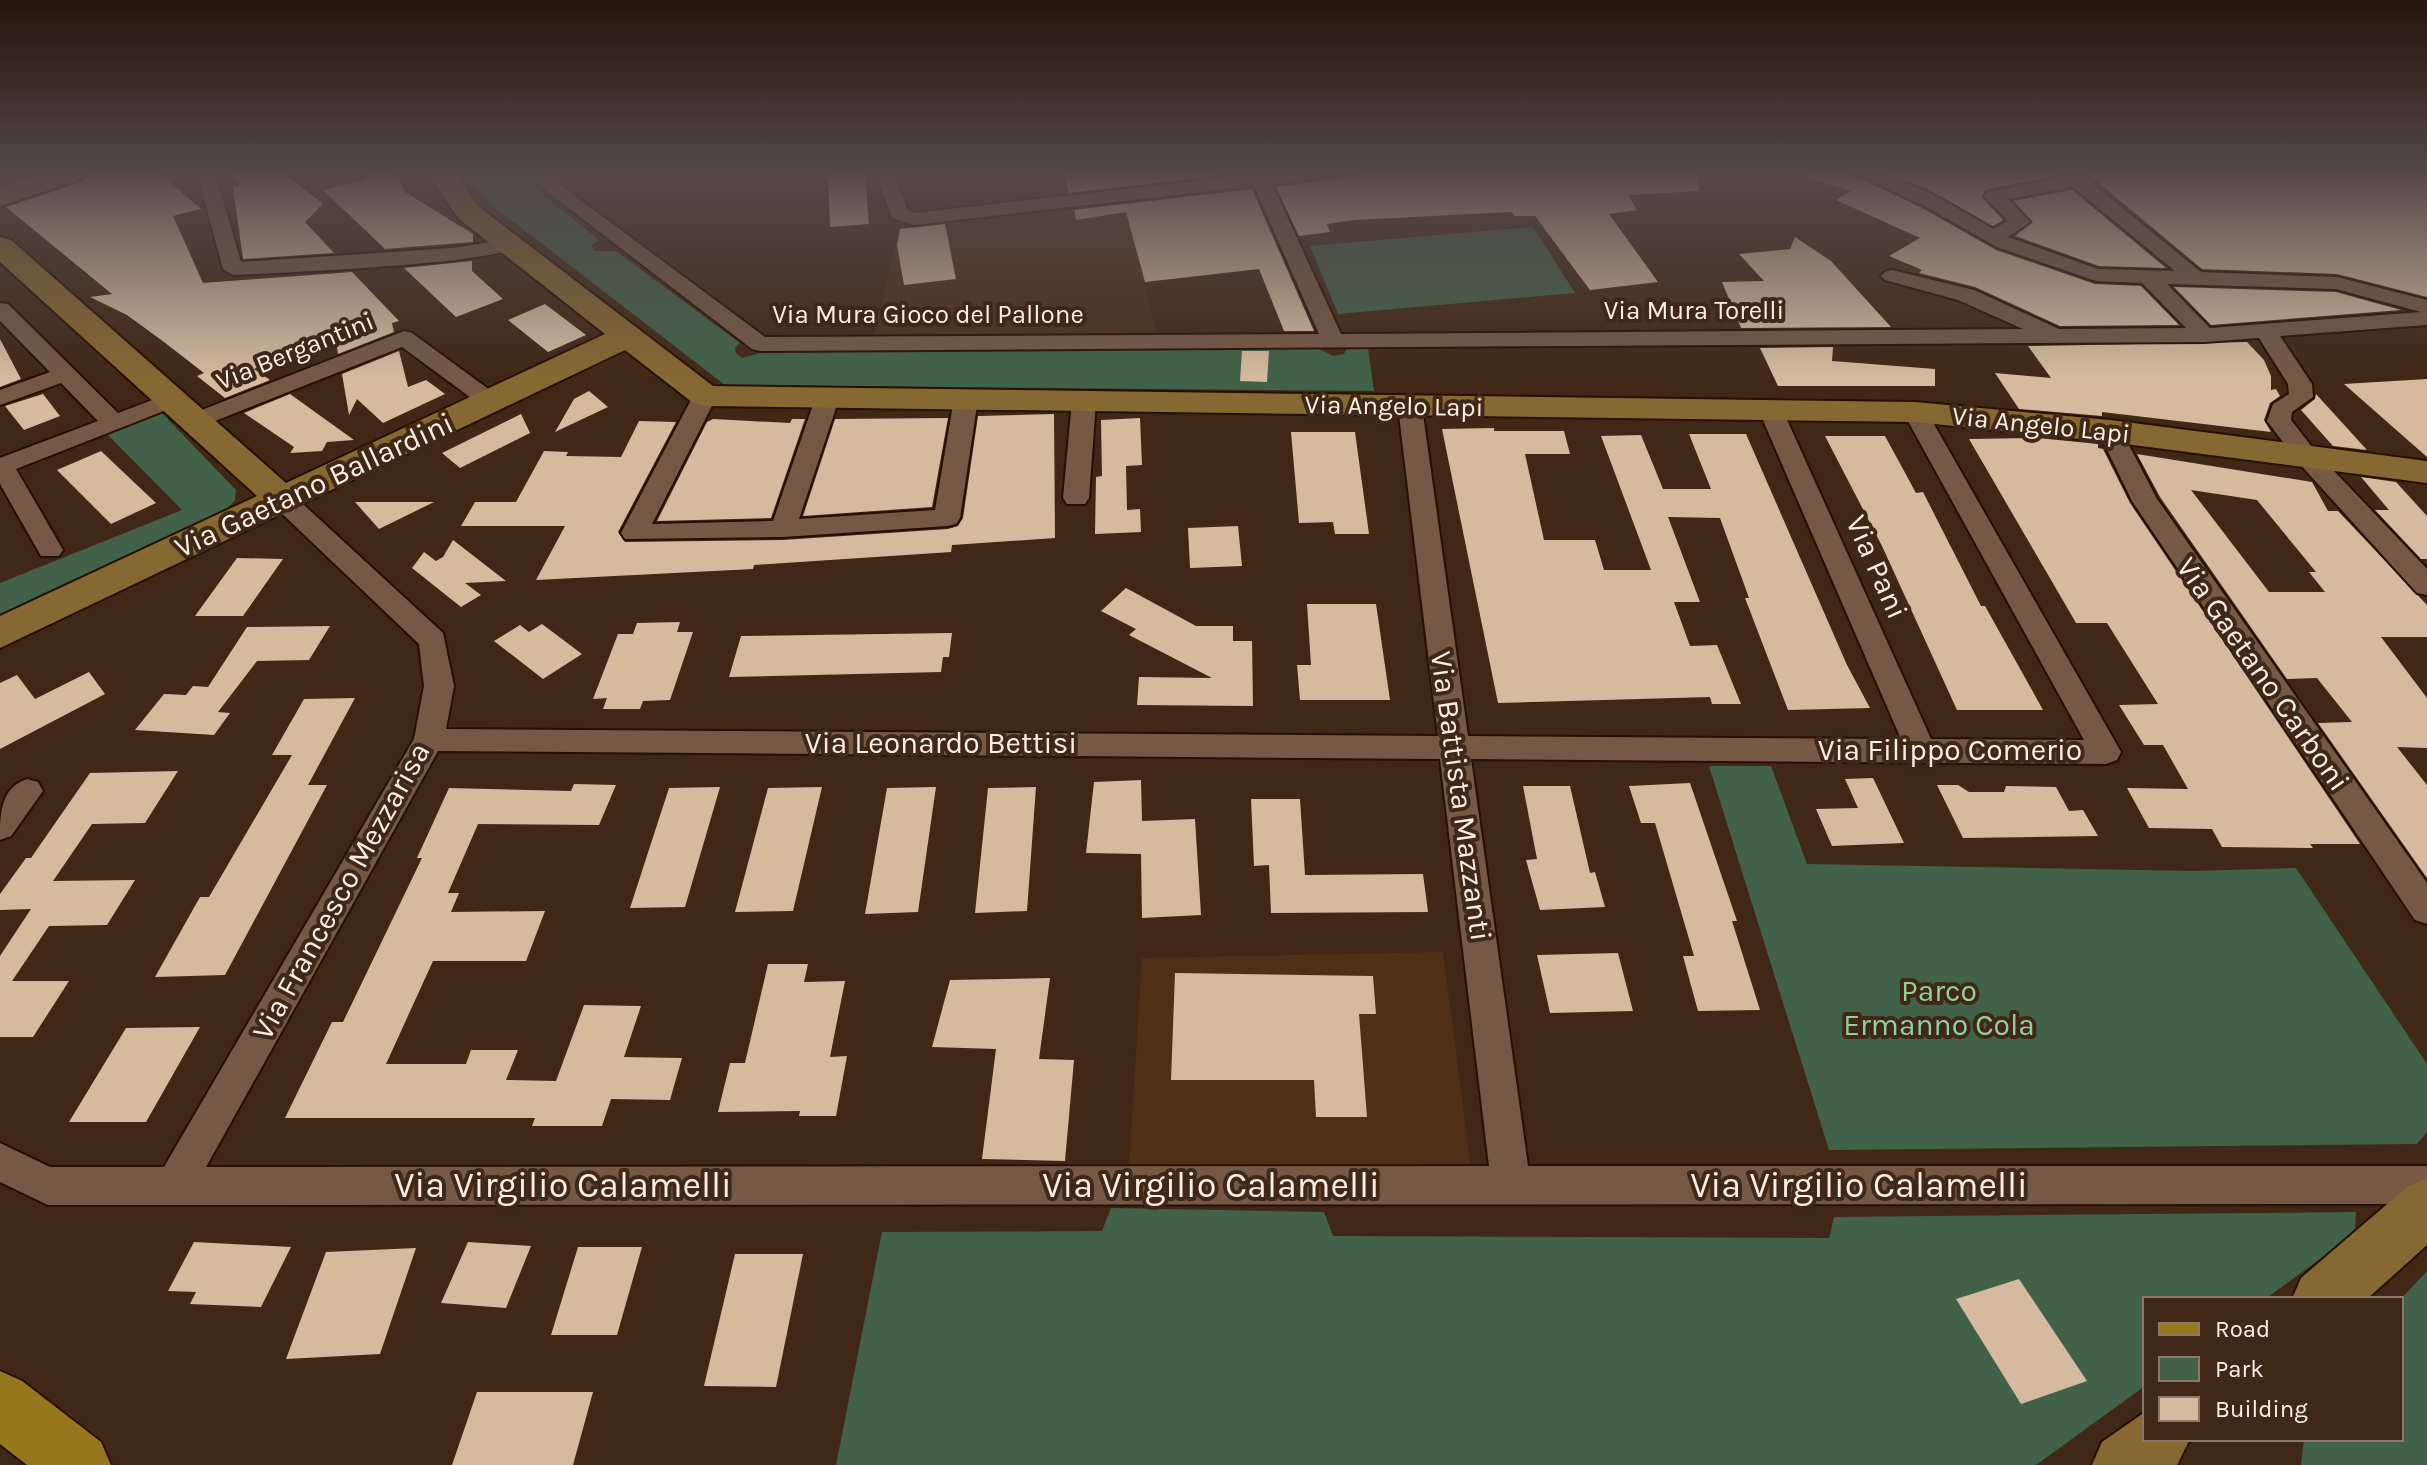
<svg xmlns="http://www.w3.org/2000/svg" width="2427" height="1465" font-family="Karla,sans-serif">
	<rect width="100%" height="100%" fill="#412816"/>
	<!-- built -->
	<path fill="#4e2f18" d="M1125 201 1157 335 873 338 900 229Z
		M1443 952 1471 1168 1129 1167 1142 958Z"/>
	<!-- green -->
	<path fill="#416248" d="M462 173H516L599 240 591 246 594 251H616L740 343 735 348 736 353 742 358 767 351 1318 348 1333 356 1344 354 1347 348H1368L1374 391 725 385 493 206Z
		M1533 227 1575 293 1338 314 1310 246Z
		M160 411 236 490 235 500 224 512 0 617V583L182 510 105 432Z
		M1709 766H1771L1807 864 2193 871 2296 868 2427 1064V1132L2417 1144 1829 1150Z
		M1111 1208 1324 1212 1333 1236 1829 1238 1834 1217 2356 1212 2355 1234 2265 1299H2145V1386L2036 1465H836L882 1232 1102 1231Z
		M2427 1271V1465H2301L2304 1439H2401V1299Z"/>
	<!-- building -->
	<path fill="#d5baa0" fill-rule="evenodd" d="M88 173H159L201 209 173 216 203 283 352 272 399 321 392 323 394 332 338 354 335 335 254 369 270 380 225 398 197 376 204 373 164 342 127 315 90 297 112 294 6 207 82 182Z
		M227 173H283L323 204 305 222 334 253 243 259 233 187 242 185Z
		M363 173H396L405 192 473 234V242L385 249 323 190 366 180Z
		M828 173H865L869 224 830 227Z
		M1063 173H1242L1069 193Z
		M1373 173H1698L1699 191 1628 195 1637 210 1609 214 1658 282 1590 290 1535 216H1515L1511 212 1354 220 1327 224 1330 232 1299 236 1276 187Z
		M1809 173H1849L1922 208 1996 250 2095 284 2141 286 2179 325 2060 326 1975 287 1919 273 1922 270 1889 256 1920 238 1836 200 1851 191 1808 178Z
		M1880 173H2056L2057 175 1985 190 1982 198 2003 220 1993 226 1926 188Z
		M2087 173H2427V297L2337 274 2202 269Z
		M1252 189 1314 331H1284L1259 269 1145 282 1126 212 1076 220 1074 210Z
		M2072 190 2166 268 2099 266 2015 236 2033 222 2014 201Z
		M945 224 956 279 904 285 897 245 900 229Z
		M1795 237 1831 261 1891 327 1741 328 1722 282 1764 281 1739 254 1790 249Z
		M472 261V271L503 299 456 317 404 268Z
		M2174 287 2336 292 2401 310 2211 325Z
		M545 304 586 335 548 352 508 320Z
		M0 339 21 379 0 387Z
		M2247 342 2264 360 2271 376V390L2276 389 2280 396 2270 403 2264 420 2271 432 2102 412V416L2019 409 1995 373 2051 378 2028 346Z
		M1833 347 1832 361 1935 369V386H1778L1760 348Z
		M399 351 408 387 426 380 445 394 383 423 357 399 349 415 342 374Z
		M1242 351H1269L1267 382 1240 381Z
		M2427 379V457L2344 384Z
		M589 391 608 407 555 432 574 399Z
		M43 394 60 416 24 430 5 406Z
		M290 394 354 440 327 442 322 451 290 453 294 447 244 413Z
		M2316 394 2367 450 2333 446 2301 410 2315 399Z
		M521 414 530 433 460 468 442 453Z
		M1054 414 1055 538 952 545 951 552 754 565 753 569 536 580 565 526H461L475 502H516L544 451 568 452 566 456 621 457 639 421 676 422 618 532 625 542 783 540 948 529 958 526 963 518 978 416Z
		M948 418 932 507 803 516 835 419Z
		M1140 418 1142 465 1126 466 1127 510 1140 509 1141 532 1095 534 1096 477 1102 476 1101 420Z
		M713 419 790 423 792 419H805L771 518 657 521 707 422Z
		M1494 428V431H1564L1570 454H1525L1544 540H1595L1604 570H1651L1601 436 1641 435 1663 489H1711L1689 434H1746L1847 665 1870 708 1788 710 1745 598H1749L1720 518 1668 517 1700 602H1674L1690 646 1717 645 1741 704H1712L1710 697 1498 703 1442 429Z
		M1291 432H1355L1369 534H1335L1333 522 1299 523Z
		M1825 436H1885L1916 493 1923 492 1981 606H1985L2043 710H1957L1882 546Z
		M2038 438 2098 444V448L2103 449 2130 503 2360 844H2310L2313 848 2222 847 2212 829 2149 828 2127 788 2188 789 2163 745H2144L2119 705 2158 704 2107 623H2076L1969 439Z
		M101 451 156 503 111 524 57 470Z
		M2137 454 2312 482 2328 511H2338L2427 605V637H2381L2427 698V748L2397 747 2427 785V878L2318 723 2352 722 2317 678 2287 679 2160 497ZM2191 490 2257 500 2316 572H2309L2325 592H2269Z
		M2361 477 2396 482 2427 516V559H2421L2375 510H2389Z
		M355 502H434L379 529Z
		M1238 526 1242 566 1190 568 1188 528Z
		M453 540 506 581 465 583 481 595 461 607 412 568 424 552 436 561 443 557Z
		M237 558 283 559 243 616H195Z
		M1126 588 1196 626H1233V641H1252L1253 706 1137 705 1139 677 1212 678 1129 635 1136 629 1101 611Z
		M1307 604H1376L1390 700H1300L1297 665H1311Z
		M680 622 677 632H693L670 700 643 701 640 709H603L607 698 593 699 618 634H633L637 623Z
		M542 624 582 654 543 679 494 641 520 625 529 632Z
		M330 626 309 660 257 661 218 712 230 713 214 735 135 730 164 694 186 695 193 686 208 687 247 627Z
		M952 633 949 657H943L941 672 729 677 741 636Z
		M89 672 105 694 0 749V683L17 675 35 699Z
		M355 698 308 785H327L225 975 155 977 200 897H209L292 755H272L304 699Z
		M178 771 145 823 92 824 53 881 135 880 107 925 49 926 12 981H69L33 1037H0V956L31 909 0 910V894L26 858H31L90 773Z
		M1873 778 1904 843 1832 846 1816 809 1858 808 1845 779Z
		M1141 780 1142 821 1195 819 1201 915 1142 918 1141 854 1086 853 1094 782Z
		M1690 783 1737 921H1732L1760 1010 1698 1011 1683 956H1694L1655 823H1641L1629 786Z
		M574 784 616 785 599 825 478 824 448 893H459L451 912 545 911 526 961H433L386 1064H466L471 1050H518L506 1080 556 1081 584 1005 641 1006 624 1057 682 1058 670 1100 611 1099 602 1126H532L535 1118H285L332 1022H343L422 858H417L449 788 571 791Z
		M1937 785H1958L1969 792H2004L2006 786 2056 787 2069 811 2083 810 2098 836 1963 838Z
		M1523 786H1570L1590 873 1595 872 1605 907 1540 910 1526 860 1537 859Z
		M720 787 685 907 630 908 669 788Z
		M822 787 793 911 735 912 768 788Z
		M936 787 918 912 865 914 887 788Z
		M1036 787 1027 911 975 913 988 788Z
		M1251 799H1300L1305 875 1423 874 1428 912 1271 913 1269 865 1254 866Z
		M1618 953 1633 1011 1550 1013 1537 955Z
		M768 964H808L804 982 845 981 830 1057 847 1056 836 1116H799L800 1111 718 1112 730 1063H745Z
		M1175 973 1373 976 1376 1014H1359L1367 1117H1316L1314 1080H1171Z
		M1050 978 1039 1059 1074 1060 1065 1161 982 1159 996 1049 932 1047 950 980Z
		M200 1027 146 1122H69L126 1028Z
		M194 1242 291 1247 261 1307 190 1304 196 1292 168 1291Z
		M468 1242 531 1246 506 1308 441 1303Z
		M578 1247H642L617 1335H551Z
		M416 1248 380 1354 286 1359 326 1252Z
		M735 1254H803L776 1387 704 1386Z
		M2019 1279 2087 1381 2021 1404 1956 1299Z
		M477 1392H593L573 1465H452Z"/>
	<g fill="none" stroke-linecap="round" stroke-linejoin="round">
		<!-- street casing -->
		<g stroke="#271001" stroke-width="4">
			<path id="street" d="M197 173H215L241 262 452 248 510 239 520 245C504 264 273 273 233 275L223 269Z
				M523 173H544L765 337 1319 334 1254 186 914 225 892 218 875 173H893L908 210 915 213 1267 173H1325L1316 179 1272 184 1341 334 2023 329 1958 300 1885 280 1881 276 1885 272 1892 270 1974 290 2059 329 2186 328 2142 283 2096 281 1997 247 1923 205 1852 173C1902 172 1950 204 1993 229L2008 221 1984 196 1987 192 2062 177 2059 173H2079L2201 272 2337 277 2427 300V325L2280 336 2312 384 2313 397 2292 412 2291 420 2316 452 2427 569V595L2417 593 2298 462 2267 421 2273 404 2289 394 2288 384 2259 338 2205 342 760 351 752 349ZM2073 187 2175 271 2098 269 2008 237 2030 222 2008 199ZM2167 284 2336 289 2421 312 2210 328Z
				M0 303 8 304 118 413 171 393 183 400 179 405 16 469 63 550 59 556H41L0 484V458L98 421 61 383 0 405V390L50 372 0 321Z
				M404 331 412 333 498 396 502 401 498 406H482L402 347 205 425 197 427 185 420 189 415Z
				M705 389 717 396 652 524 773 521 815 399 827 392 839 399 799 519 935 510 954 399 966 392 978 399 960 518 956 524 947 526 783 537 625 539 621 533 693 396Z
				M1084 394 1096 401 1089 498 1085 504H1067L1063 498 1072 401Z
				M1410 400 1422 407 1468 736 1901 739 1759 411 1771 404 1783 411 1931 739 2084 740 1903 412 1915 405 1927 412 2121 752 2117 760 2106 764 1471 759 1528 1166H2427V1204L48 1205 0 1182V1143L50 1167H164L414 739 424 686 419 644 274 506 270 500 274 494H292L443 633 454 686 446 729 1438 736 1398 407ZM438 751 1440 759 1489 1166 206 1167Z
				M2110 424 2119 426 2157 499 2427 883V924L2415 920 2132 501 2098 431Z
				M27 779 38 782 43 791 11 836 0 840C0 814 0 788 27 779Z"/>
		</g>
		<!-- secondary casing -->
		<g stroke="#271001" stroke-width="4">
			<path id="secondary" d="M44 173H85L81 179 0 206V188Z
				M427 173H455L479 207 713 386 1915 402 2110 420 2427 461V483L2110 442 1915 422 705 406 693 403 625 350 0 648V616L257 496 0 262V237L11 240 286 483 605 334 459 219Z
				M2427 1178V1245L2367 1299H2292L2301 1278 2407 1187Z
				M2145 1412V1439H2190L2177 1465H2092L2102 1442Z"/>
		</g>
		<!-- primary casing -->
		<g stroke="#271001" stroke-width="4">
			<path id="primary" d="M0 1371 22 1381 101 1442 111 1465H27L0 1444Z"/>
		</g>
		<!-- street -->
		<use href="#street" fill="#755945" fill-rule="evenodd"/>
		<!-- secondary -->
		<use href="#secondary" fill="#866832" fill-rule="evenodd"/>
		<!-- primary -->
		<use href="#primary" fill="#96771e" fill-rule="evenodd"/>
	</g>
	<!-- sky -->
	<linearGradient id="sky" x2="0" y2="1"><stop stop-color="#24160c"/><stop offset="0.46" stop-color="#544847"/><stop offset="1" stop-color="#544847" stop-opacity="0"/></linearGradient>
	<rect width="2427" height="378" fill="url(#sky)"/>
	<g text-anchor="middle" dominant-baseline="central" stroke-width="8" stroke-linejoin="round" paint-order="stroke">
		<!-- far-street labels -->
		<g font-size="26" fill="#ffeee3" stroke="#412816">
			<text x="1694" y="310">Via Mura Torelli</text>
			<text x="928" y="314">Via Mura Gioco del Pallone</text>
			<text transform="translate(295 351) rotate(-22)">Via Bergantini</text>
			<text transform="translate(1394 406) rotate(1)">Via Angelo Lapi</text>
			<text transform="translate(2041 425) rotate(6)">Via Angelo Lapi</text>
		</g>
		<!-- street labels -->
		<g font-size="30" fill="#ffeee3" stroke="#412816">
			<text transform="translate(314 485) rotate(-25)">Via Gaetano Ballardini</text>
			<text transform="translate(1877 567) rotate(66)">Via Pani</text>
			<text transform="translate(2263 674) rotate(55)">Via Gaetano Carboni</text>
			<text x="941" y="743">Via Leonardo Bettisi</text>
			<text x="1950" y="750">Via Filippo Comerio</text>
			<text transform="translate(1461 796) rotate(82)">Via Battista Mazzanti</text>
			<text transform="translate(341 891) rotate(-61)">Via Francesco Mezzarisa</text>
		</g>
		<!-- park labels -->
		<g font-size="30" fill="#8dd29c" stroke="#412816">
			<text x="1939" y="991">Parco<tspan x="1939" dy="34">Ermanno Cola</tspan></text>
		</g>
		<!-- near-street labels -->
		<g font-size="36" fill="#ffeee3" stroke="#412816">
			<text x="563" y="1185">Via Virgilio Calamelli</text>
			<text x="1211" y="1185">Via Virgilio Calamelli</text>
			<text x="1859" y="1185">Via Virgilio Calamelli</text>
		</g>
	</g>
	<!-- legend -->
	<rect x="2143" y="1297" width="260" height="144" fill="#412816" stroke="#8d7768" stroke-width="2"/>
	<rect x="2159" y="1323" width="40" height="12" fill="#96771e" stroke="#8d7768" stroke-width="2"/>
	<text x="2215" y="1337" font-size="24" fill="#ffeee3">Road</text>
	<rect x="2159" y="1357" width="40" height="24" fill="#416248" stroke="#8d7768" stroke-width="2"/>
	<text x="2215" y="1377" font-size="24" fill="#ffeee3">Park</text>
	<rect x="2159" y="1397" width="40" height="24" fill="#d5baa0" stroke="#8d7768" stroke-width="2"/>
	<text x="2215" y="1417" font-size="24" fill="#ffeee3">Building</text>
</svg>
